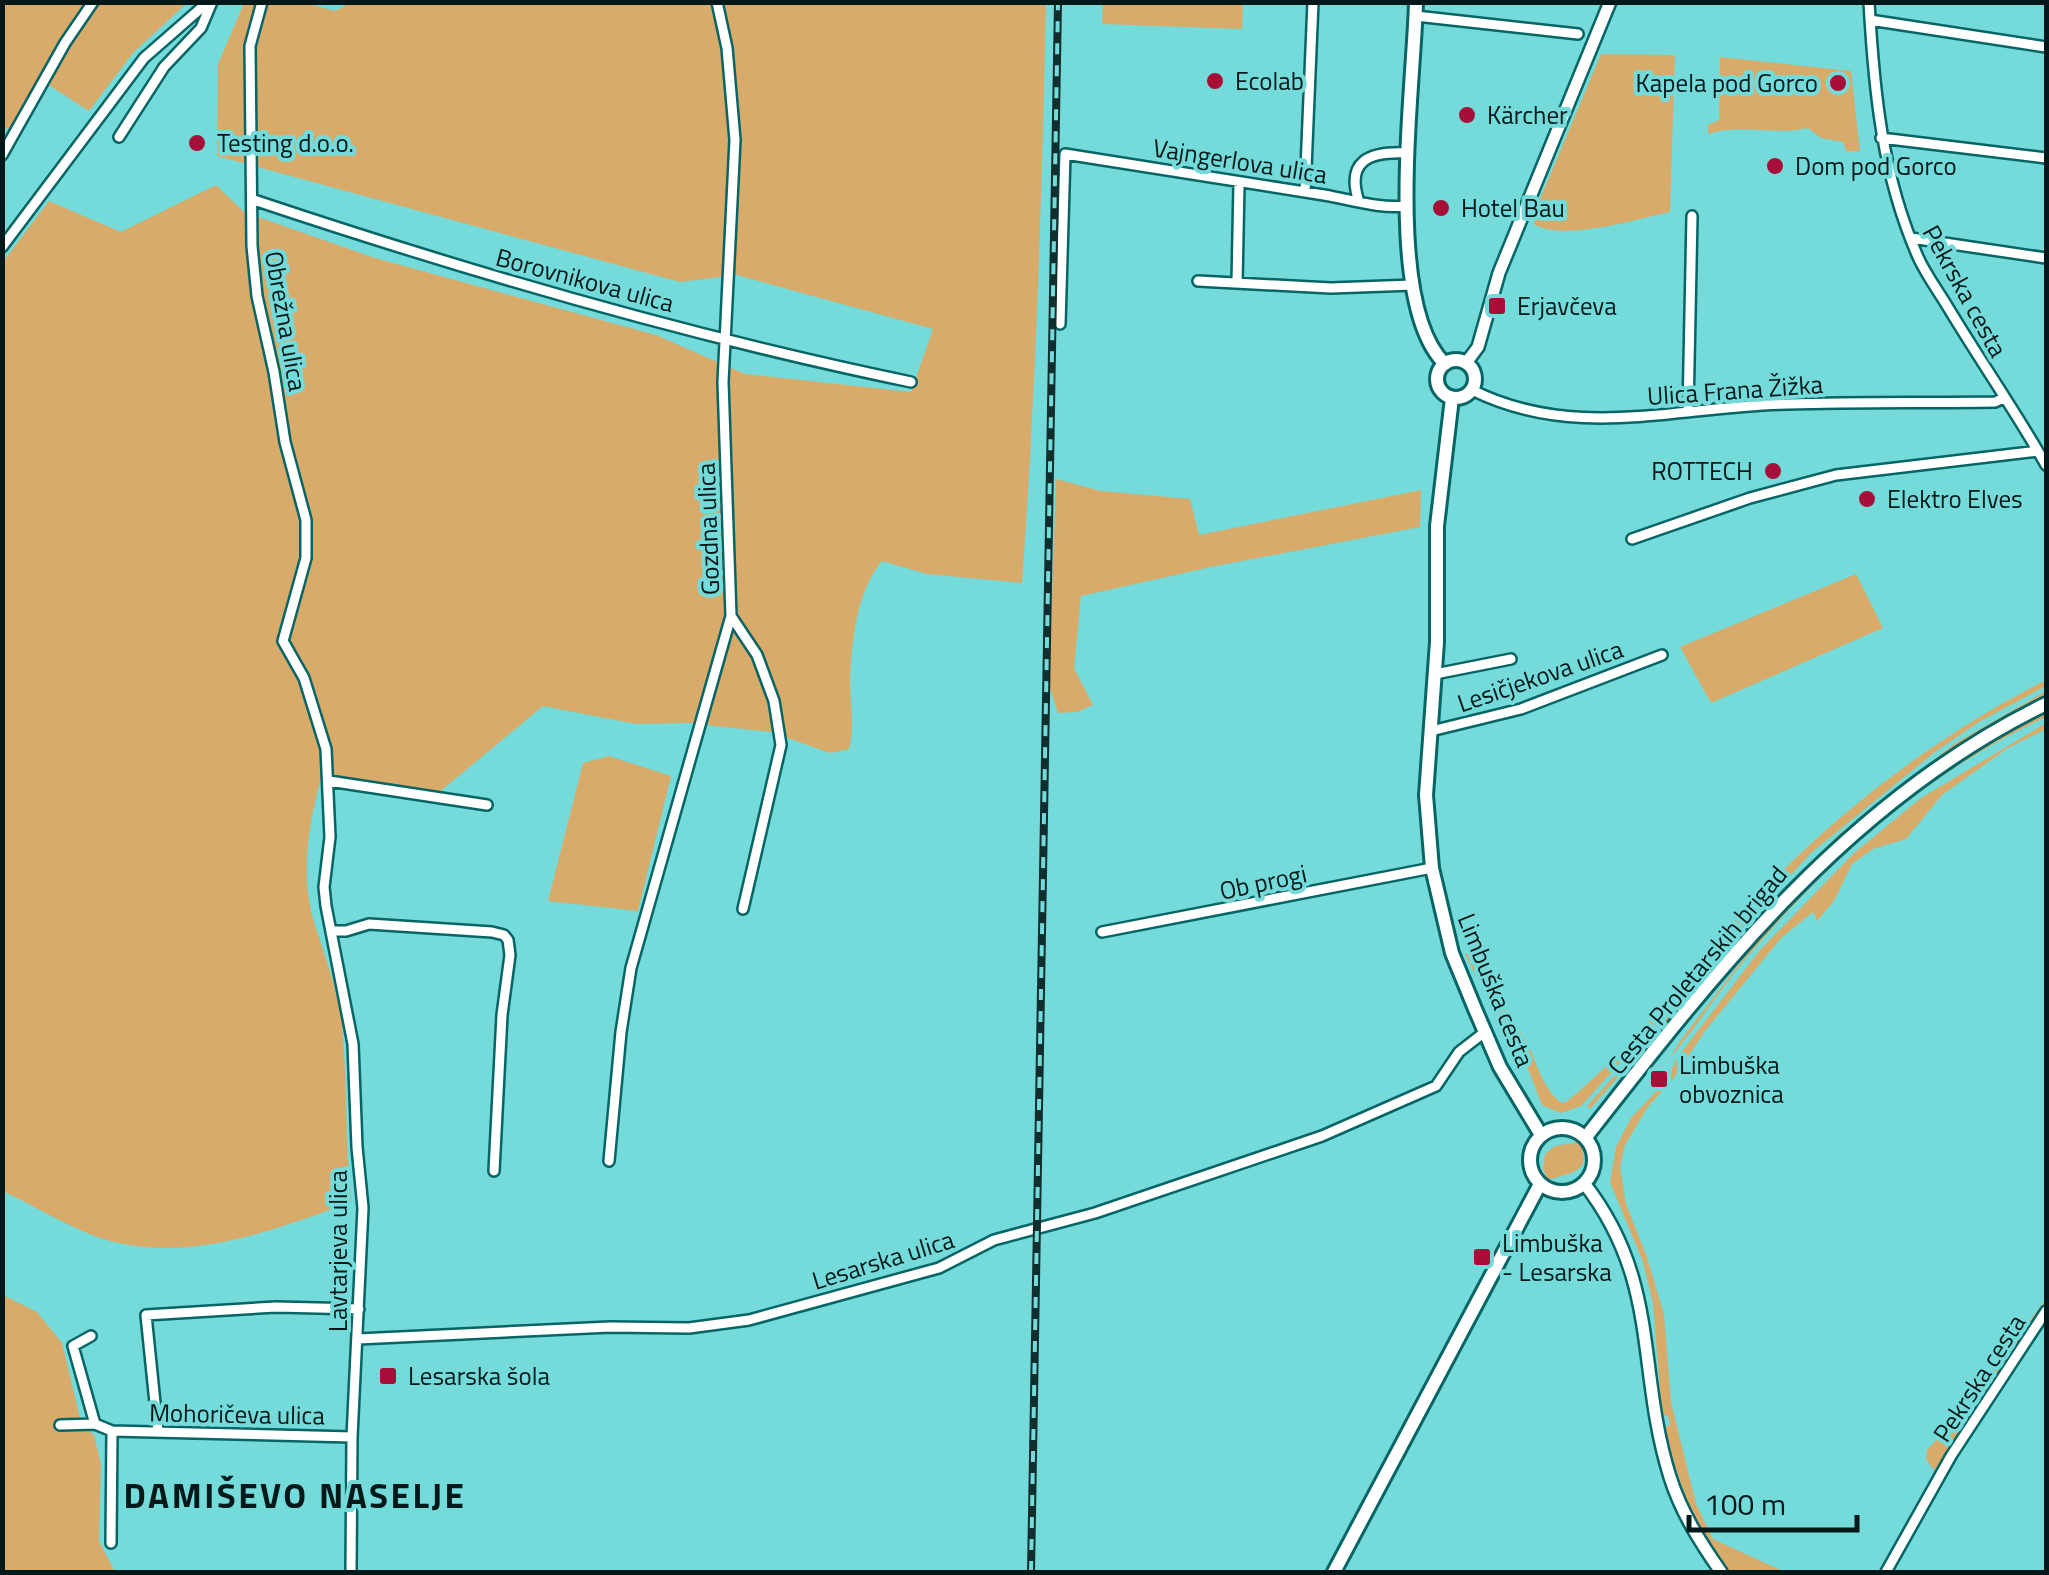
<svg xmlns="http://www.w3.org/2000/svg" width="2049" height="1575" font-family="'Titillium Web',sans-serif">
	<rect width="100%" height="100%" fill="#74dbda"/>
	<!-- green -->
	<path fill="#d8ab6a" d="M352 2 1046 3C1042 196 1036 389 1022 583L927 574 882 561C856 592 852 641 850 680 850 704 855 726 849 749L830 753 771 732 688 723 636 724 543 706 437 794 321 779C308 826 300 874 314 922 325 957 338 990 342 1026 348 1084 344 1144 352 1202 271 1231 179 1268 92 1235 62 1223 32 1205 3 1191L2 263 49 201 121 232 216 185 244 212 375 258 656 335 745 374 911 392 933 329 737 275 680 282 217 156 218 64 244 3H306L335 11Z
		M3 3H187L133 53 89 111 41 80 11 129 3 128Z
		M1103 3H1243L1242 29 1102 24Z
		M1601 54 1675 55 1670 212C1638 219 1562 242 1534 224L1540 199Z
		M1720 57 1851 71 1860 151H1846L1843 142 1821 138 1808 128C1774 136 1742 123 1708 134V125L1719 120Z
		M1056 479 1101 491 1190 499 1199 535 1421 490 1420 527 1211 567 1081 596 1074 668 1093 705 1077 712 1058 713 1049 685Z
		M1856 574 1883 628 1711 703 1680 647Z
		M2046 680V686L1979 722 1935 752 1811 853 1581 1106 1561 1113 1542 1105 1518 1043 1498 1020 1465 954 1472 951C1481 984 1509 1011 1526 1041 1537 1062 1542 1089 1562 1103L1566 1102C1638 1044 1692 967 1754 900 1838 811 1937 735 2046 680Z
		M2046 691V695L1956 746 1914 778 1647 1044 1590 1109 1587 1106 1797 875 1842 832 1954 744Z
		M2046 713V717C1930 770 1831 858 1749 955 1721 988 1698 1025 1670 1058 1681 1037 1699 1017 1714 997 1801 879 1913 776 2046 713Z
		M2046 723V729L2008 748 1942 795 1906 839 1873 849 1852 864 1834 901 1817 921 1813 912 1781 938 1705 1031 1673 1079 1647 1108 1625 1145 1620 1167 1626 1204 1647 1257 1664 1315 1671 1402 1696 1504 1713 1539 1785 1572H1728C1696 1527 1677 1483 1665 1428L1670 1424 1668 1416 1663 1414 1661 1402 1653 1303 1643 1262 1610 1182 1616 1147 1631 1118 1667 1080 1677 1058 1760 950 1854 853 1921 798Z
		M609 756 671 776 638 911 548 901 583 763Z
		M1579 1142C1595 1173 1568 1173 1548 1180L1543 1169 1545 1154 1555 1146Z
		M3 1295 37 1312 62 1343 82 1426 94 1435 101 1464 99 1541 115 1572H3Z
		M2046 1299V1304L1984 1397 1880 1572 1932 1481 1934 1470 1926 1459 1927 1450 1941 1435 1962 1428 1988 1377Z"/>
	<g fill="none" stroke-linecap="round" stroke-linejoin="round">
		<!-- minor casing -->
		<g stroke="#076565" stroke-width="14">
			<path id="minor" d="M262 2 250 46 252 246 257 296 274 372 285 442 306 520V558L283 641 304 678 326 749 330 837 324 887 326 906 353 1044 357 1147 363 1208 352 1437 351 1572
				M1869 2C1874 91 1882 175 1918 257 1926 275 1939 292 1949 309 1981 362 2016 412 2046 465
				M1416 16 1578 34
				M1870 20 2046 47
				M119 137 164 67 201 28 212 2
				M1881 138 2046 158
				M2 155 65 43 93 2
				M1305 192 1313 2
				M254 200C469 272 688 336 911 382
				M1359 202C1345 160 1370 151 1408 153
				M1911 238 2046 258
				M2 247 144 58 208 2
				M1198 281 1331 288 1413 285
				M1237 283 1239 184
				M1060 324 1065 154C1152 167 1238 182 1324 195 1353 200 1378 209 1407 206
				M1472 390C1577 442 1677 406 1788 404 1857 402 1926 403 1995 402L2004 398
				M1688 412 1692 216
				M1632 539 1750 498 1836 475 2038 451
				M731 616 757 655 774 701 781 745 743 909
				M1435 674 1511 659
				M1431 731 1521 709 1662 655
				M329 781 487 805
				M331 931H346L369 924 492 932 504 935 508 940 510 955 502 1015 494 1171
				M1102 932 1432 868
				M609 1161 621 1032 631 968 731 616 723 382 735 140 727 48 717 2
				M91 1336 73 1346 95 1424 112 1431
				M358 1339 610 1327 689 1328 749 1320 939 1268 994 1240 1095 1213 1322 1136 1436 1086 1459 1052 1486 1031
				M60 1425 95 1424
				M158 1432 146 1315 276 1307 359 1309
				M111 1543 112 1431 352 1437
				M1886 1572 1951 1456 2046 1311"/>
		</g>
		<!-- tertiary casing -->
		<g stroke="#076565" stroke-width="16">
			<path id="tertiary" d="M1466 363 1478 347 1499 273 1610 2
				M1584 1183C1661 1282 1636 1369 1670 1477 1681 1512 1700 1542 1721 1572"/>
		</g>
		<!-- secondary casing -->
		<g stroke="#076565" stroke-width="18">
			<path id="secondary" d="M1416 2C1414 87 1383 304 1445 364
				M1437 379a19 19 0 1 1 38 0a19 19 0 1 1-38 0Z
				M1452 398 1437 526V642L1426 795 1432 868 1452 953 1475 1009 1500 1067 1541 1135
				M1530 1160a32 32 0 1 1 64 0a32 32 0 1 1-64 0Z
				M1586 1137C1717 969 1850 799 2046 704
				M1334 1572 1540 1184"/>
		</g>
		<!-- minor -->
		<use href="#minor" stroke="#fff" stroke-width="9"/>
		<!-- tertiary -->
		<use href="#tertiary" stroke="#fff" stroke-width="11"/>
		<!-- secondary -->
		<use href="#secondary" stroke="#fff" stroke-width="12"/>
		<!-- rail casing -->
		<g stroke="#102e2e" stroke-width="8">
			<path id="rail" d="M1031 1572 1058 2"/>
		</g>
		<!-- rail -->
		<use href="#rail" stroke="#74dbda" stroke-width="4" stroke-dasharray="11" stroke-linecap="butt"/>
	</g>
	<!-- markers -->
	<g fill="#a70e38" stroke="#74dbda" stroke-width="4">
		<circle cx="1215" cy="81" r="10"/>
		<circle cx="1838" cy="83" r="10"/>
		<circle cx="1467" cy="115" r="10"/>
		<circle cx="197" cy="143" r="10"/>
		<circle cx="1775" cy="166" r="10"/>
		<circle cx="1441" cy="208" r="10"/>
		<rect x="1487" y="296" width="20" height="20" rx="5"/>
		<circle cx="1773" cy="471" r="10"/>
		<circle cx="1867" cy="499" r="10"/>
		<rect x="1649" y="1069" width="20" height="20" rx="5"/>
		<rect x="1472" y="1247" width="20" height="20" rx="5"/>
		<rect x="378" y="1366" width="20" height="20" rx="5"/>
	</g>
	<g text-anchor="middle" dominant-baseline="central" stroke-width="8" stroke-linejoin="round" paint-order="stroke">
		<!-- poi labels -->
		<g font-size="25" fill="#031818" stroke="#74dbda" text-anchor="start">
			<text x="1235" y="81">Ecolab</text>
			<text x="1818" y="83" text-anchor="end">Kapela pod Gorco</text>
			<text x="1487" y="115">Kärcher</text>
			<text x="217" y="143">Testing d.o.o.</text>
			<text x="1795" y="166">Dom pod Gorco</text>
			<text x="1461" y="208">Hotel Bau</text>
			<text x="1517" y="306">Erjavčeva</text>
			<text x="1753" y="471" text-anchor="end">ROTTECH</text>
			<text x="1887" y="499">Elektro Elves</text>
			<text x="1679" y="1065">Limbuška<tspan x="1679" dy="29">obvoznica</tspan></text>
			<text x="1502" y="1243">Limbuška<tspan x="1502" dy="29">- Lesarska</tspan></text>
			<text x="408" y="1376">Lesarska šola</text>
		</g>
		<!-- street labels -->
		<g font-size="25" fill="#031818" stroke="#74dbda">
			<text transform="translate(1240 161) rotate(9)">Vajngerlova ulica</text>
			<text transform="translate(585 280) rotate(15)">Borovnikova ulica</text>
			<text transform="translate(1965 291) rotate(61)">Pekrska cesta</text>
			<text transform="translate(286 321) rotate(80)">Obrežna ulica</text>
			<text transform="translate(1735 390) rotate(-4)">Ulica Frana Žižka</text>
			<text transform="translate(708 529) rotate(-92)">Gozdna ulica</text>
			<text transform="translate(1540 676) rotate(-19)">Lesičjekova ulica</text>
			<text transform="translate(1263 882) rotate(-12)">Ob progi</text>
			<text transform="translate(1697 970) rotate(-50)">Cesta Proletarskih brigad</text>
			<text transform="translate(1496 990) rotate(68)">Limbuška cesta</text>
			<text transform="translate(338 1251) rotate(-90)">Lavtarjeva ulica</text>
			<text transform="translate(883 1260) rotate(-17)">Lesarska ulica</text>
			<text transform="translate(1979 1378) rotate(-57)">Pekrska cesta</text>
			<text transform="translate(237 1414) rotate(1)">Mohoričeva ulica</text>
		</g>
		<!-- district labels -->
		<g font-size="35" font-weight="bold" letter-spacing="2.5" fill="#031818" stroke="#74dbda">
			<text x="295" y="1495">DAMIŠEVO NASELJE</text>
		</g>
	</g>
	<!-- border -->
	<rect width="2049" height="1575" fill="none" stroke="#031818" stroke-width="10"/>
	<!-- scale -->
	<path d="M1689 1515v15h168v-15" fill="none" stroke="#031818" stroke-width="5"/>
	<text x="1704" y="1515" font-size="30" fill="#031818" stroke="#74dbda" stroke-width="8" paint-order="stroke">100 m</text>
</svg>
